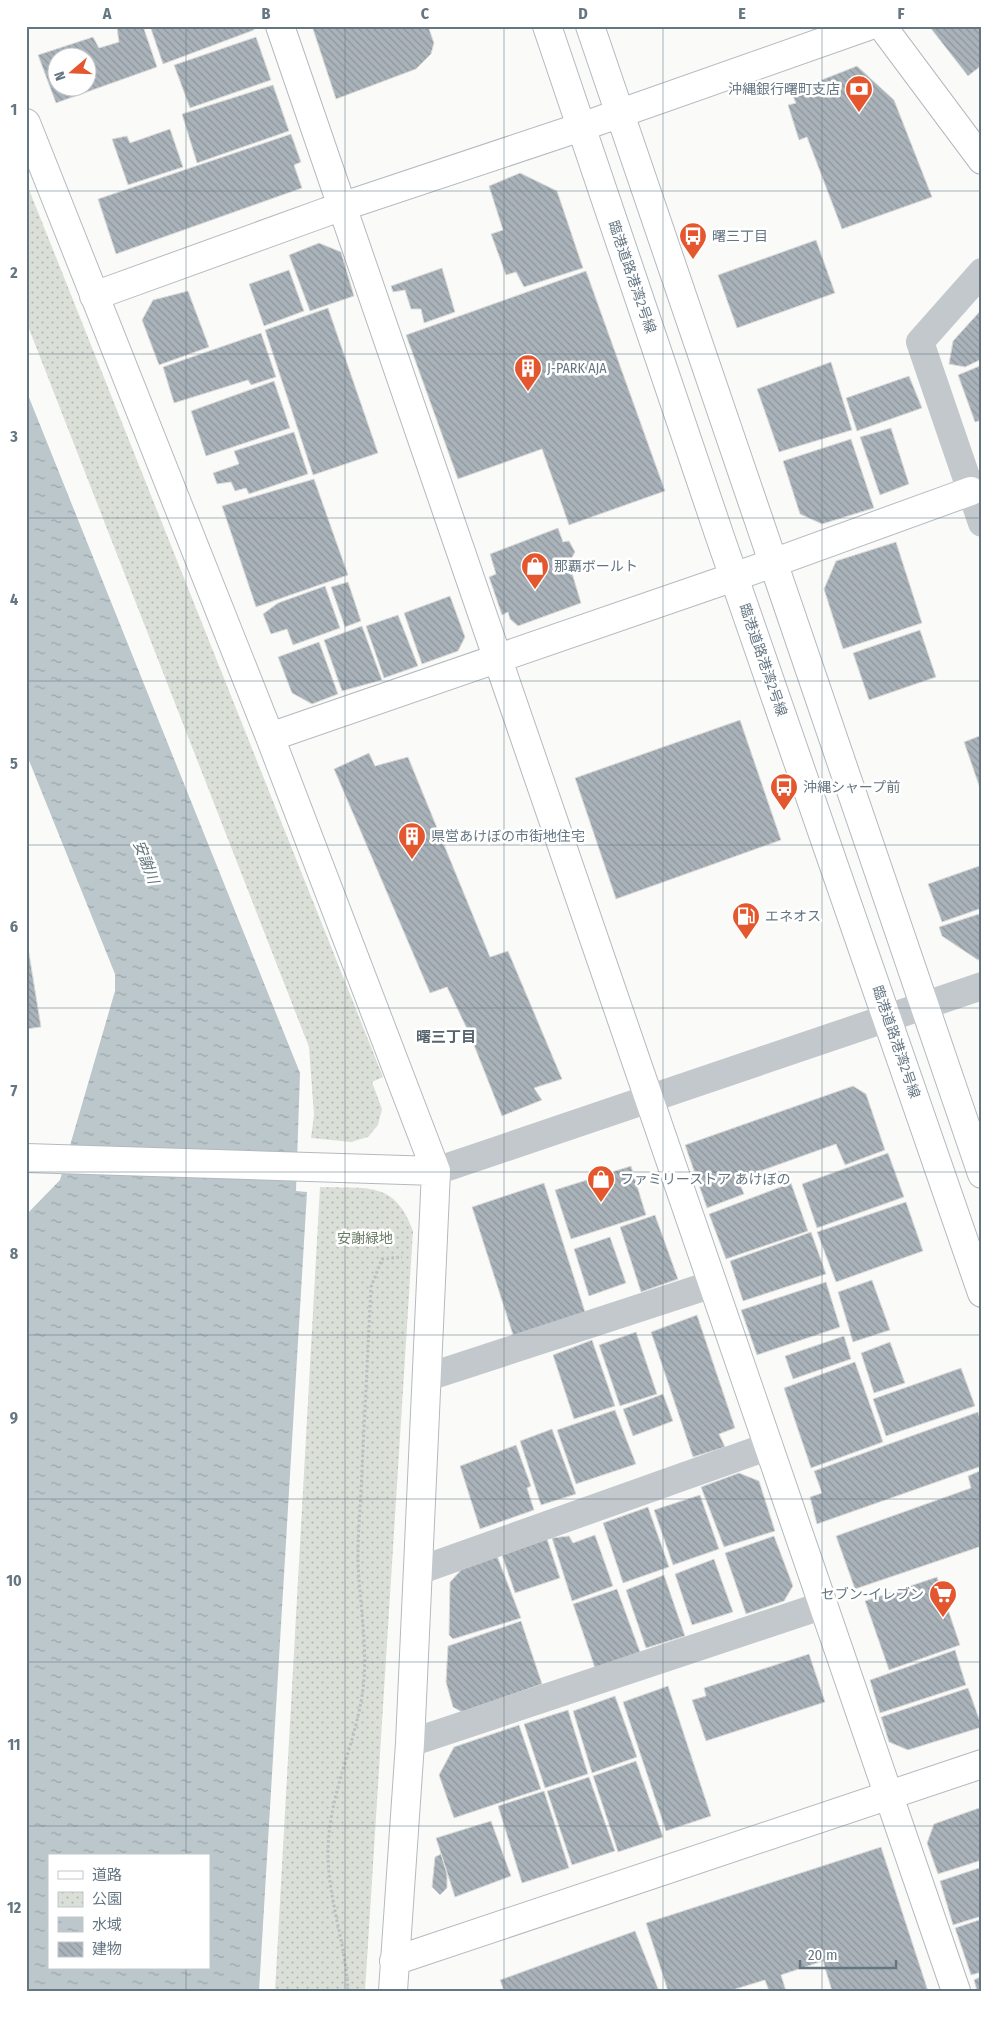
<svg xmlns="http://www.w3.org/2000/svg" width="1008" height="2017" font-family="'Fira Sans Condensed','Noto Sans JP',sans-serif">
	<defs>
		<pattern id="park-dots" width="8" height="8" patternUnits="userSpaceOnUse" patternTransform="scale(1.25)"><rect width="8" height="8" fill="#dadfd7"/><path d="M2 2h.1M6 6h.1" fill="none" stroke="#b4b9b4" stroke-width="1.8" stroke-linecap="round"/></pattern>
		<pattern id="water-ripples" width="26" height="14" patternUnits="userSpaceOnUse" patternTransform="scale(1.25)"><rect width="26" height="14" fill="#bbc7cb"/><path d="M2 4q2-2 4 0t4 0M15 11q2-2 4 0t4 0" fill="none" stroke="#9ca6aa"/></pattern>
		<pattern id="building-back-hatch" width="6" height="6" patternUnits="userSpaceOnUse" patternTransform="scale(1.25)"><rect width="6" height="6" fill="#aab3b9"/><path d="M-1 5l2 2M0 0l6 6M5-1l2 2" fill="none" stroke="#8e969c"/></pattern>
	</defs>
	<rect width="100%" height="100%" fill="#fafaf8"/>
	<!-- park -->
	<path fill="url(#park-dots)" d="M26 182 383 1077 372 1082 382 1109 378 1125 368 1137 351 1142 311 1138 314 1115 309 1047 26 321Z
		M320 1187C366 1189 395 1180 413 1231L365 1991H275Z"/>
	<!-- water -->
	<path fill="url(#water-ripples)" fill-rule="evenodd" d="M26 390 300 1073 296 1191 307 1192 259 1991H26V1215L60 1180 115 991V974L26 753ZM49 1856H209V1968H49Z"/>
	<!-- building -->
	<path fill="url(#building-back-hatch)" stroke="#dcdcda" fill-rule="evenodd" d="M122 26H143L157 67 56 103 38 55 93 37 99 48 119 42 117 28ZM58 58H88V88H58Z
		M150 26H253L254 30 163 64Z
		M312 26H428L434 43 431 54 416 69 336 99Z
		M929 26H982V65L968 76Z
		M256 37 271 80 190 108 174 65Z
		M857 66 894 100 932 197 842 229 807 137 799 140 788 105 796 103 791 92Z
		M273 85 289 131 197 163 182 114Z
		M170 129 183 167 128 185 112 139 127 136 130 143Z
		M291 134 301 162 294 165 302 188 116 254 98 199Z
		M520 173 557 191 583 268 524 287 516 272 506 275 491 234 503 230 489 186Z
		M816 240 835 293 737 328 718 275Z
		M319 243 341 252 354 296 310 311 289 255Z
		M442 268 455 312 424 323 421 309H411L405 290 393 292 391 286Z
		M289 270 304 311 264 326 249 284Z
		M586 271 665 491 569 525 542 449 458 479 406 335Z
		M188 291 209 347 159 365 142 320 153 300Z
		M328 308 378 453 313 475 265 330Z
		M982 309V359L965 367 949 364 953 341Z
		M261 333 276 377 251 385 248 380 174 403 163 367Z
		M831 362 852 430 779 452 757 389Z
		M982 365V420L975 422 958 375Z
		M909 376 922 408 857 431 846 398Z
		M274 381 290 428 206 456 191 411Z
		M891 428 909 484 880 495 860 437Z
		M294 432 308 474 249 494 246 488 235 491 231 482 217 484 213 473 239 464 234 451Z
		M851 439 874 508 822 524 800 514 783 461Z
		M314 479 348 575 256 607 222 506Z
		M558 528 563 542 569 541 575 552 569 563 581 603 518 626 510 619 508 612 502 615 489 577 496 574 490 554Z
		M896 542 922 623 843 649 824 589 836 561Z
		M348 582 361 621 345 627 331 587Z
		M325 586 340 628 293 645 287 629 271 634 263 614 278 603Z
		M450 596 465 637 458 651 422 664 404 613Z
		M398 615 418 666 384 678 366 626Z
		M362 626 382 680 342 691 324 640Z
		M920 630 936 677 869 700 853 653Z
		M319 642 338 694 312 704 292 693 278 657Z
		M740 720 781 840 616 899 575 778Z
		M982 735V794L964 742Z
		M369 753 375 766 408 757 490 957 508 951 562 1079 534 1088 542 1100 502 1116 470 1035 447 987 430 993 334 769Z
		M982 865V908L942 922 928 884Z
		M982 913V959L978 960 942 936 939 927Z
		M26 935 41 1027 26 1029Z
		M853 1086 866 1094 885 1150 845 1165 836 1144 738 1179 744 1194 707 1208 685 1145Z
		M888 1153 904 1197 817 1228 802 1184Z
		M631 1166 646 1215 571 1239 555 1190Z
		M544 1183 586 1315 514 1338 472 1207Z
		M791 1183 808 1231 726 1259 709 1214Z
		M906 1202 923 1251 836 1282 817 1232Z
		M655 1215 678 1279 641 1292 620 1227Z
		M811 1232 826 1274 743 1301 730 1261Z
		M610 1237 626 1283 589 1296 574 1249Z
		M872 1280 890 1330 853 1342 838 1292Z
		M826 1282 840 1327 757 1355 741 1310Z
		M697 1315 735 1428 719 1434 725 1447 693 1457 651 1332Z
		M636 1332 657 1394 620 1406 599 1345Z
		M844 1336 851 1359 793 1379 785 1356Z
		M592 1340 615 1406 574 1419 553 1355Z
		M890 1342 905 1383 874 1393 861 1353Z
		M855 1362 883 1442 811 1468 784 1388Z
		M961 1368 975 1406 886 1436 873 1399Z
		M663 1394 673 1421 633 1436 623 1409Z
		M615 1410 636 1464 576 1484 557 1430Z
		M978 1412 982 1424V1466L817 1524 810 1497 822 1493 814 1471Z
		M552 1429 576 1494 541 1505 520 1441Z
		M516 1445 531 1486 527 1488 534 1510 480 1529 460 1466Z
		M982 1470V1546L855 1589 836 1536 971 1488 968 1476Z
		M739 1473 759 1481 775 1531 724 1547 701 1487Z
		M700 1495 719 1549 673 1565 654 1510Z
		M648 1507 669 1567 623 1583 603 1523Z
		M595 1535 613 1586 572 1601 552 1538 569 1536 573 1543Z
		M774 1536 793 1586 784 1601 746 1614 725 1553Z
		M547 1539 560 1578 515 1593 502 1555Z
		M497 1556 521 1618 453 1639 449 1635 450 1582 463 1568Z
		M714 1559 733 1612 692 1625 675 1574Z
		M664 1575 685 1636 646 1648 626 1590Z
		M937 1577 960 1645 889 1670 865 1601Z
		M617 1589 640 1652 595 1668 573 1604Z
		M521 1621 542 1684 462 1712 453 1707 446 1682 448 1646Z
		M955 1650 966 1685 880 1713 870 1680Z
		M809 1654 825 1702 706 1741 692 1700 706 1696 704 1688Z
		M668 1686 711 1816 666 1831 623 1702Z
		M968 1688 982 1727 908 1750 889 1742 881 1717Z
		M615 1696 637 1757 592 1773 573 1711Z
		M568 1710 588 1774 545 1788 524 1724Z
		M519 1725 541 1789 454 1818 439 1775 454 1747Z
		M636 1761 663 1837 618 1852 593 1776Z
		M589 1777 615 1851 572 1865 547 1791Z
		M544 1791 569 1868 522 1883 498 1806Z
		M982 1807V1860L938 1874 927 1843 934 1824Z
		M491 1821 511 1876 455 1897 436 1838Z
		M881 1847 928 1991H832L823 1961 781 1975 786 1991H769L765 1980 729 1991H668L646 1923Z
		M441 1854 447 1874V1888L440 1895 432 1887 435 1857Z
		M982 1867V1916L953 1925 940 1881Z
		M982 1919V1972L971 1975 955 1928Z
		M635 1931 659 1991H504L500 1980Z
		M982 1976V1991H977L974 1980Z"/>
	<g fill="none" stroke-linecap="round" stroke-linejoin="round">
		<!-- secondary casing -->
		<g stroke="#b3babf" stroke-width="30">
			<path id="secondary" d="M280 26 956 1991
				M547 26 719 534 982 1293
				M590 26 982 1174
				M882 26 982 160
				M26 123 270 737 436 1171 410 1743 393 1991
				M94 296 326 212 581 127 868 26
				M270 737 734 577 971 491
				M26 1158 436 1171
				M394 1961 982 1764"/>
		</g>
		<!-- path -->
		<path stroke="#bbbfc2" stroke-width="3" stroke-dasharray="2.5 2.5" stroke-linecap="butt" d="M348 1991C346 1944 328 1900 328 1853 328 1792 359 1739 364 1680 367 1639 359 1600 358 1559 358 1529 361 1499 362 1469 365 1408 368 1348 371 1287L382 1259 402 1257"/>
		<!-- street -->
		<path stroke="#c3c8cc" stroke-width="28" d="M982 272 920 342 982 523
			M436 1171 982 986
			M428 1377 713 1284
			M418 1571 769 1446
			M410 1743 824 1605"/>
		<!-- secondary -->
		<use href="#secondary" stroke="#fff" stroke-width="28"/>
	</g>
	<!-- grid -->
	<path fill="none" stroke="#657683" stroke-width="1" stroke-opacity="0.55" d="M186 26V1856M345 26V1991M504 26V1991M663 26V1991M822 26V1991M26 191H982M26 354H982M26 518H982M26 681H982M26 845H982M26 1008H982M26 1172H982M26 1335H982M26 1499H982M26 1662H982M26 1826H982M186 1968V1991"/>
	<!-- icons -->
	<defs>
		<g id="bank-pin" transform="scale(1.4375)"><path d="M0 17L-7.5 6A9.5 9.5 0 1 1 7.5 6Z" fill="#e4572e" stroke="#fff"/><path d="M-6-4H6V4H-6ZM0-2.3a2.3 2.3 0 1 0 0 4.6a2.3 2.3 0 1 0 0-4.6Z" fill="#fff"/></g>
		<g id="bus-pin" transform="scale(1.4375)"><path d="M0 17L-7.5 6A9.5 9.5 0 1 1 7.5 6Z" fill="#e4572e" stroke="#fff"/><path d="M-5-6H5V4H4V6H2V4H-2V6H-4V4H-5ZM-3.5-4V0h7V-4ZM-3.5 1.2v1.5H-2V1.2ZM2 1.2v1.5H3.5V1.2Z" fill="#fff"/></g>
		<g id="building-pin" transform="scale(1.4375)"><path d="M0 17L-7.5 6A9.5 9.5 0 1 1 7.5 6Z" fill="#e4572e" stroke="#fff"/><path d="M-4-6H4V6H1V3H-1V6H-4ZM-2.5-4.3h1.7v1.8h-1.7ZM.8-4.3h1.7v1.8H.8ZM-2.5-1h1.7V.8h-1.7ZM.8-1h1.7V.8H.8Z" fill="#fff"/></g>
		<g id="shop-pin" transform="scale(1.4375)"><path d="M0 17L-7.5 6A9.5 9.5 0 1 1 7.5 6Z" fill="#e4572e" stroke="#fff"/><path d="M-5-2.5h2.3a2.7 3.5 0 0 1 5.4 0H5L5.5 6h-11ZM-1.5-2.5h3a1.5 2.3 0 0 0-3 0Z" fill="#fff"/></g>
		<g id="fuel-pin" transform="scale(1.4375)"><path d="M0 17L-7.5 6A9.5 9.5 0 1 1 7.5 6Z" fill="#e4572e" stroke="#fff"/><path d="M-5.5-6h7V0h2V4h1.3V-2.5L3-4.5l.8-.8L6-3V5H2.5V1h-1V6h-7ZM-4.2-4.7v3.2H.2V-4.7Z" fill="#fff"/></g>
		<g id="supermarket-pin" transform="scale(1.4375)"><path d="M0 17L-7.5 6A9.5 9.5 0 1 1 7.5 6Z" fill="#e4572e" stroke="#fff"/><path d="M-6-5.5h2.5l.6 2H6L4.5 2H-2.5L-4.4-4H-6ZM-1.5 3.2a1.3 1.3 0 1 0 .1 0ZM3 3.2a1.3 1.3 0 1 0 .1 0Z" fill="#fff"/></g>
	</defs>
	<g fill-rule="evenodd">
		<use href="#bank-pin" x="859" y="89"/>
		<use href="#bus-pin" x="693" y="236"/>
		<use href="#building-pin" x="528" y="368"/>
		<use href="#shop-pin" x="535" y="566"/>
		<use href="#bus-pin" x="784" y="787"/>
		<use href="#building-pin" x="412" y="836"/>
		<use href="#fuel-pin" x="746" y="916"/>
		<use href="#shop-pin" x="601" y="1179"/>
		<use href="#supermarket-pin" x="943" y="1594"/>
	</g>
	<g text-anchor="middle" dominant-baseline="central" stroke-width="5" stroke-linejoin="round" paint-order="stroke">
		<!-- poi labels -->
		<g font-size="14" fill="#657683" stroke="#fff" text-anchor="start">
			<text x="840" y="89" text-anchor="end">沖縄銀行曙町支店</text>
			<text x="712" y="236">曙三丁目</text>
			<text x="547" y="368">J-PARK AJA</text>
			<text x="554" y="566">那覇ボールト</text>
			<text x="803" y="787">沖縄シャープ前</text>
			<text x="431" y="836">県営あけぼの市街地住宅</text>
			<text x="765" y="916">エネオス</text>
			<text x="620" y="1179">ファミリーストア あけぼの</text>
			<text x="924" y="1594" text-anchor="end">セブン-イレブン</text>
		</g>
		<!-- street labels -->
		<g font-size="14" fill="#657683" stroke="#fff">
			<text transform="translate(632 277) rotate(71)">臨港道路港湾2号線</text>
			<text transform="translate(763 660) rotate(71)">臨港道路港湾2号線</text>
			<text transform="translate(896 1042) rotate(71)">臨港道路港湾2号線</text>
		</g>
		<!-- park labels -->
		<g font-size="14" fill="#687a64" stroke="#fff">
			<text x="365" y="1238">安謝緑地</text>
		</g>
		<!-- water labels -->
		<g font-size="15" font-style="italic" fill="#60757c" stroke="#fff">
			<text transform="translate(146 862) rotate(69)">安謝川</text>
		</g>
		<!-- neighbourhood labels -->
		<g font-size="15" font-weight="bold" fill="#57646e" stroke="#fff">
			<text x="446" y="1037">曙三丁目</text>
		</g>
	</g>
	<!-- border -->
	<rect width="1008" height="2017" fill="none" stroke="#ffffff" stroke-width="55"/>
	<!-- legend -->
	<rect x="48" y="1854" width="162" height="115" fill="#ffffff" stroke="#c1c8cd"/>
	<rect x="58" y="1871" width="25" height="8" fill="#ffffff" stroke="#c1c8cd"/>
	<text x="92" y="1880" font-size="15" fill="#657683">道路</text>
	<rect x="58" y="1892" width="25" height="15" fill="url(#park-dots)" stroke="#c1c8cd"/>
	<text x="92" y="1904" font-size="15" fill="#657683">公園</text>
	<rect x="58" y="1917" width="25" height="15" fill="url(#water-ripples)" stroke="#c1c8cd"/>
	<text x="92" y="1930" font-size="15" fill="#657683">水域</text>
	<rect x="58" y="1942" width="25" height="15" fill="url(#building-back-hatch)" stroke="#c1c8cd"/>
	<text x="92" y="1954" font-size="15" fill="#657683">建物</text>
	<!-- north arrow -->
	<g transform="translate(72 72) rotate(251)"><circle r="24" fill="#ffffff" stroke="#c1c8cd"/>
	<path d="M0-4L9 19L0 12L-9 19Z" fill="#e4572e"/>
	<text y="-8" font-size="14" font-weight="bold" text-anchor="middle" fill="#657683">N</text>
	</g>
	<!-- scale -->
	<path d="M800 1960v8h96v-8" fill="none" stroke="#657683" stroke-width="2.5"/>
	<text x="808" y="1960" font-size="15" fill="#657683" stroke="#ffffff" stroke-width="4" paint-order="stroke">20 m</text>
	<rect x="28" y="28" width="952" height="1962" fill="none" stroke="#657683" stroke-width="2"/>
	<g font-size="16" text-anchor="middle" font-weight="bold" fill="#657683">
		<text x="107" y="19">A</text>
		<text x="266" y="19">B</text>
		<text x="425" y="19">C</text>
		<text x="583" y="19">D</text>
		<text x="742" y="19">E</text>
		<text x="901" y="19">F</text>
		<text x="14" y="115">1</text>
		<text x="14" y="278">2</text>
		<text x="14" y="442">3</text>
		<text x="14" y="605">4</text>
		<text x="14" y="769">5</text>
		<text x="14" y="932">6</text>
		<text x="14" y="1096">7</text>
		<text x="14" y="1259">8</text>
		<text x="14" y="1423">9</text>
		<text x="14" y="1586">10</text>
		<text x="14" y="1750">11</text>
		<text x="14" y="1913">12</text>
	</g>
</svg>
